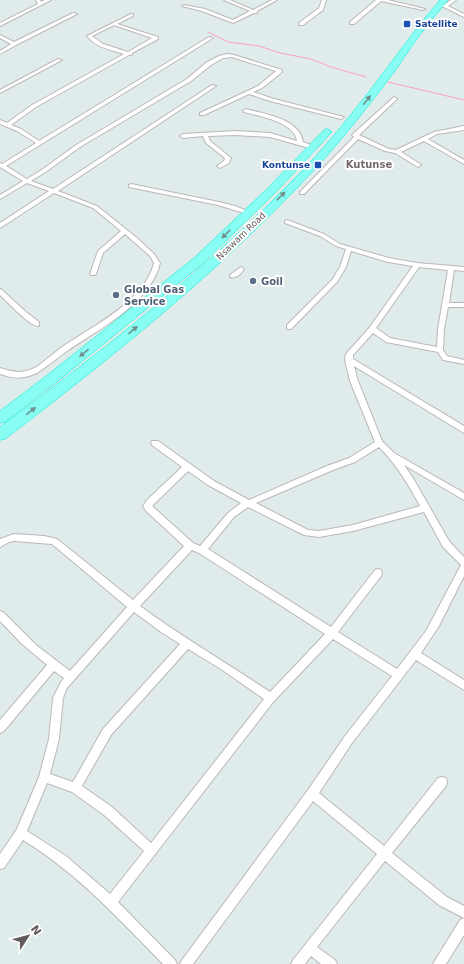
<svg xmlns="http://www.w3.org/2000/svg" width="464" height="964" font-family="'DejaVu Sans',sans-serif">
	<rect width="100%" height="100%" fill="#e0ecec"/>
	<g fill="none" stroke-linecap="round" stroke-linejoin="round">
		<!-- stream -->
		<path stroke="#ff9ec3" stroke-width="1" d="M208 32 228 42 259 46 280 53 311 59 331 67 366 77
			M388 82 464 100"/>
		<!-- street casing -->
		<g stroke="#bdb6b7" stroke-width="2">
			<path id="street" d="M36 0H40L41 2 45 0H51L0 26V23L38 4Z
				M224 0H230L253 10 272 0H277L257 11V13H254L233 23 202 11 182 6 184 5 205 9 233 20 250 11Z
				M322 0H326L323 10 303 25H299V23L319 8Z
				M376 0H388L425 9 423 10 381 1 354 24H350V22Z
				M451 0H456L448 6 464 14V17L438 4 440 3 444 5Z
				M73 13 77 14 16 45 0 54V51L11 44 0 38V35L14 42Z
				M131 14H133V16L117 24 158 37V39L132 53V55H129L36 107 11 125 21 129 39 141 209 37 213 38 6 166 27 179 43 169 76 145 187 79 207 62 219 56 227 54 234 55 282 70V72L262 88 253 92 274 99 344 117 341 119 270 101 249 94 204 115H200V113L258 86 276 71 232 57 223 58 211 65 191 81 80 147 47 171 31 181 53 189 212 85 216 86 58 191 97 206 137 238 154 254 160 263C151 303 99 329 67 351 57 358 48 366 37 373 24 379 14 379 0 374V368C15 373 24 374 38 366 46 360 54 353 62 347 93 326 145 301 154 263L150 256 125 234 103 253 96 274 95 275H91L90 274 98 251 121 231 93 208 54 193 0 228V223L49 191 27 183 0 199V195L23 181 0 167V163L2 164 36 143 17 131 0 124V120L7 123 32 105 124 54C111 50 95 47 87 36ZM114 25 152 38 128 52 103 44 92 36Z
				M58 59 62 60 0 93V90Z
				M394 97 397 99 396 100 359 135 389 149 396 150 434 132 464 126V130L437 134 428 139 464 160V164L424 141 401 152 420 164 421 165 418 167 395 153 385 151 358 139 304 194H300V192L354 137 352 135 353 134Z
				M246 109C265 114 300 119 303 142L316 147 313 149 270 137 235 135 208 136 210 141 231 158 229 163 220 168 217 166 224 161 225 158 206 143 203 136 183 138 180 136 183 134 235 131 270 133 297 141C295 122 259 116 244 112L243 111Z
				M131 184 219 202 235 206 250 212 247 214 218 205 129 187V185Z
				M287 220 324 234 340 244 389 258 417 263 464 267V271L454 270 449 303H464V307H448L444 329 443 350 447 356 464 360V364L443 360 438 352 386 342 373 333 353 355V359L464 426V433L354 366 358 381 382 441 394 453 464 493V500L404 465 413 478 449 541 464 557V576L439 626 421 653 464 680V690L416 660 352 743 319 793 384 846 438 778 442 777 446 778 447 782 446 786 392 853 447 897 464 906V918L439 905 385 861 317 947 335 960 337 964H321L311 956 305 964H291L293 960 377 854 313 801 193 964H180L182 960 308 790 345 736 392 676 333 639 274 701 118 902 175 960 177 964H163C119 919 77 873 23 840L4 868 0 869V854L17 829 39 777 49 739 53 698 61 682 64 678 54 671 4 731 0 733V720L47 665 21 643 0 621V611L3 612 36 645 70 671 127 607 52 544 14 541 9 542 0 547V539L14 534 44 536 57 539 133 600 184 546 146 511 143 506 147 500 182 467 152 445 151 443 152 441H158L214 481 249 500 327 466 349 458 375 442 350 381 345 360 346 354 370 327 413 266 388 262 351 251 346 267 337 282 291 329H287V325L332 280 340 267 346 249 336 246 320 236 285 223V221ZM419 267 448 270 438 329 437 347 390 338 376 328ZM379 447C396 464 409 485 420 506L353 525 319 531 308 530 256 503 333 470 355 462ZM188 471 208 485 241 503 228 513 200 546 193 543 152 506ZM248 507 304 535 319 537 353 531 424 512 443 547 461 565 426 631 397 669 338 632 381 576 382 573 381 570 378 569 375 570 331 627 208 549 234 517ZM192 550 199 553 325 634 270 692C227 663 182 637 140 606ZM134 612 161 632 180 644 103 729 73 782 50 774 59 739 63 698 67 688ZM188 649 221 669 264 699 151 843 112 807 82 786 111 735ZM47 783 72 792 104 815 144 851 110 894 66 856 27 831Z
				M241 267 244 269C241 274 236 279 230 277V275Z
				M0 289 2 290 26 312 39 322V326C30 327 8 302 0 295Z
				M464 918V935L446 964H433L460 920Z"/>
		</g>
		<!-- highway casing -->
		<g stroke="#00edcd" stroke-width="1">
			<path id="highway" d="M440 0H448C442 8 434 16 428 24 417 38 407 53 397 68 370 104 342 140 311 173 219 272 112 357 5 439L0 440V427C107 348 211 265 304 169 335 136 363 100 390 64 407 42 422 20 440 0Z
				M327 129 330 130 332 132 330 134 275 193 202 264 59 380 5 422 0 423V411L49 374 194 258 267 189 324 130Z"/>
		</g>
		<!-- street -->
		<use href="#street" fill="#fff" fill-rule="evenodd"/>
		<!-- highway -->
		<use href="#highway" fill="#87fdf4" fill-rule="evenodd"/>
	</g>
	<!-- one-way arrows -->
	<defs><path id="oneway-solid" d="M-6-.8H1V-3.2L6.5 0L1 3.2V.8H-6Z"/></defs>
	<g fill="#6f9291">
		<use href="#oneway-solid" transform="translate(367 100) rotate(-52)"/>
		<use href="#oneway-solid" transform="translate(281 196) rotate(-45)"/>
		<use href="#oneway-solid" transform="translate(226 234) rotate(135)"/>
		<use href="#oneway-solid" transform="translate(133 330) rotate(-41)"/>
		<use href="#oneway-solid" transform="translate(84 353) rotate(141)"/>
		<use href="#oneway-solid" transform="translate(31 411) rotate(-37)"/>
	</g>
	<!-- markers -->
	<g fill="#1a4fb4" stroke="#fff" stroke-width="1.5">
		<rect x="403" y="20" width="8" height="8" rx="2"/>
		<rect x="314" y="161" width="8" height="8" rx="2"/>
	</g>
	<g fill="#5c6f8a" stroke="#fff" stroke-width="1.5">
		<circle cx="253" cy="281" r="4"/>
		<circle cx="116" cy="295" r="4"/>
	</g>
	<g text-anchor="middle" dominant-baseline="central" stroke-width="4" stroke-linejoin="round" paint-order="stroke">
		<!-- far-transit labels -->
		<g font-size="9" font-weight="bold" fill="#164399" stroke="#fff" text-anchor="start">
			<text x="415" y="24">Satellite</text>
			<text x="310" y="165" text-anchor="end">Kontunse</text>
		</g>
		<!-- far-street labels -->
		<g font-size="9" fill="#62595b" stroke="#fff">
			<text transform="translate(241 236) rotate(-44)">Nsawam Road</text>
		</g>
		<!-- far-quarter labels -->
		<g font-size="10" font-weight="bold" fill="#746a6d" stroke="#fff">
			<text x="369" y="164">Kutunse</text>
		</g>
		<!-- service labels -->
		<g font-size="10" font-weight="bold" fill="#4e5e75" stroke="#fff" text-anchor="start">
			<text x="261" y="281">Goil</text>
			<text x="124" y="289">Global Gas<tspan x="124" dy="12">Service</tspan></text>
		</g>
	</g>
	<!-- north arrow -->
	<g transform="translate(28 936) rotate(54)" stroke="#ffffff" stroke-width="3" paint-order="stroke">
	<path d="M0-3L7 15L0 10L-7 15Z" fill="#62595b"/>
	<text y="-6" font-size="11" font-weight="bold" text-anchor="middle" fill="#62595b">N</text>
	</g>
</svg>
